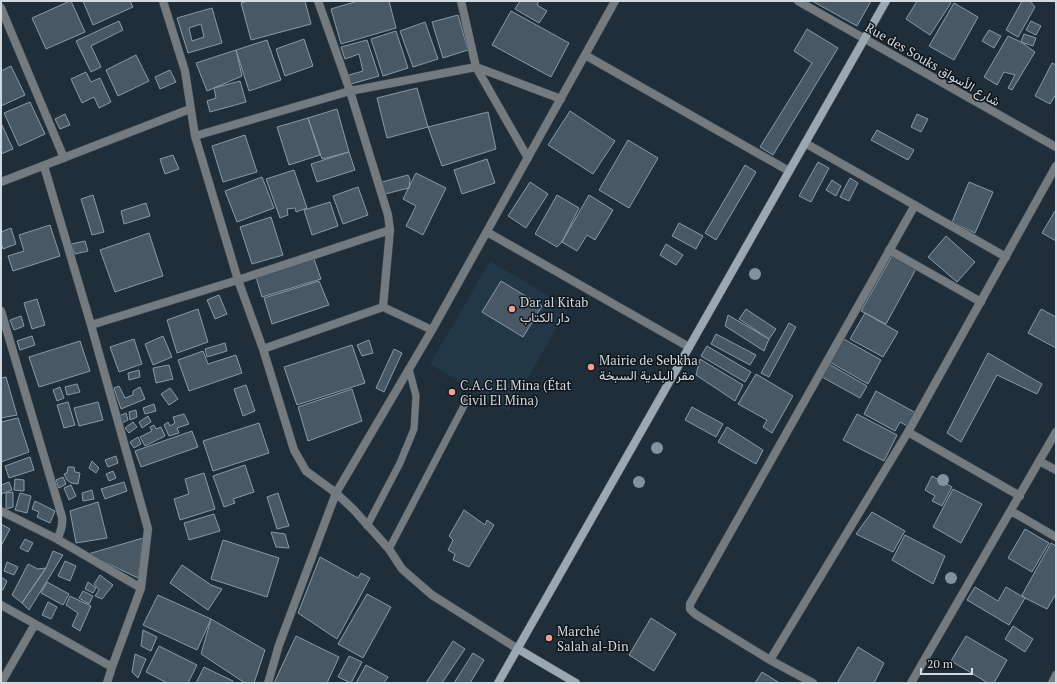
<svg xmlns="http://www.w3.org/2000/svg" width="1057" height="684" font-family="'PT Serif',Vazirmatn,serif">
	<rect width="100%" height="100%" fill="#1f2e39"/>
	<!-- built -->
	<path fill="#223847" d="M490 261 569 308 508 411 430 364Z"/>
	<!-- building -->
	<path fill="#485864" stroke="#899ba8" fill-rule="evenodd" d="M70 1H71L85 32 46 49 32 18Z
		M83 1H130L133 7 93 25Z
		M247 1H305L311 24 251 40 241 3Z
		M358 1H389L396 28 341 44 331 9Z
		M520 1H539L537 5 547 11 539 23 515 9Z
		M812 1H871L857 26Z
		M917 1H949L951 3 930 35 906 19Z
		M1022 1H1030L1035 7 1018 37 1006 30Z
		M954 3 978 17 954 60 929 46Z
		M212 8 222 43 188 53 177 18ZM201 24 204 37 192 41 189 28Z
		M511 11 569 43 551 77 492 45Z
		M458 15 468 50 443 58 432 22Z
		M119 21 123 30 91 46 101 67 91 72 76 41Z
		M1031 21 1041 26 1036 35 1026 30Z
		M425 22 438 59 413 67 400 31Z
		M807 29 838 48 773 155 760 147 812 63 794 51Z
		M989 30 1001 36 994 48 982 41Z
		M396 31 408 68 383 76 371 39Z
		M1024 34 1036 38 1033 46 1021 42Z
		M1008 36 1021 42 1035 52 1012 90 1008 88 1015 75 1004 72 997 85 984 77Z
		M304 39 313 66 285 76 276 49Z
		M267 40 281 80 249 91 236 50Z
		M367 40 379 76 351 84 349 75 363 71 359 54 345 59 341 47Z
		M236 50 242 76 207 91 196 63Z
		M136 55 149 81 118 96 106 70Z
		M1052 63 1056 65V94L1050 104 1035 96Z
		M11 66 25 95 1 106V71Z
		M170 70 176 82 160 89 155 77Z
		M86 72 91 82 100 78 111 102 99 108 94 97 82 103 71 79Z
		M240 81 246 102 210 112 207 101 216 98 214 88Z
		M417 88 428 127 387 138 377 98Z
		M30 102 45 134 19 146 4 113Z
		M337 109 349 152 322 159 308 118Z
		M570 111 615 141 593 174 548 145Z
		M488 112 496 149 442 166 428 127Z
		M65 114 70 125 60 129 55 119Z
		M917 114 928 119 921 132 911 127Z
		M308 118 320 155 289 165 277 127Z
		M1 123 13 149 1 154Z
		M877 130 914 150 908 160 871 140Z
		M245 135 257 172 223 182 212 146Z
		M628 140 658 158 629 208 599 190Z
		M349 152 355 170 317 182 311 164Z
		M173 155 179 169 165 174 160 159Z
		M487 159 495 183 462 194 454 170Z
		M818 162 829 168 811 202 799 196Z
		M745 165 756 172 716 240 705 233Z
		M294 170 307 208 296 212 295 208 287 209 288 215 280 218 266 179Z
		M416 173 446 188 423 235 406 226 416 206 403 199Z
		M408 175 410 179 409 188 385 194 382 182Z
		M262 177 274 208 237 222 225 191Z
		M850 178 858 183 849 201 840 197Z
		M832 180 841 186 836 196 826 190Z
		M530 182 548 194 526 228 508 216Z
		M969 182 993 192 975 233 952 222Z
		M358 187 368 215 343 224 333 196Z
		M93 195 104 232 92 235 81 199Z
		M557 195 579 208 562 242 557 247 535 234Z
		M589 195 613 210 595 240 587 235 577 251 562 242Z
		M330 202 338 226 312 235 304 210Z
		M146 203 150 216 124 224 121 211Z
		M1055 211H1056V241L1042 233Z
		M271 217 283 255 252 264 240 227Z
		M679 223 703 236 696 249 672 236Z
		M50 225 60 256 13 271 8 256 24 251 19 235Z
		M11 228 16 244 3 249 1 243V232Z
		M149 233 163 276 115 292 100 250Z
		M946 236 975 262 957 282 928 257Z
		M85 241 88 251 75 254 71 244Z
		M666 244 683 255 676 265 660 255Z
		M892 256 916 269 886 324 861 311Z
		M314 259 321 279 262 297 256 277Z
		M319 281 329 305 272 324 264 298Z
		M501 281 542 306 523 337 482 312Z
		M219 295 227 314 215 319 207 300Z
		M37 299 45 325 32 329 24 303Z
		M198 309 208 342 177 353 167 320Z
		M746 309 776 329 769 339 739 319Z
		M1041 309 1056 317V348L1028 333Z
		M865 313 898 332 883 357 850 339Z
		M728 315 769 339 764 351 725 326Z
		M21 316 24 326 14 330 10 320Z
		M789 323 796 327 769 377 761 373Z
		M716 334 756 355 750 365 711 344Z
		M32 336 35 345 20 350 17 341Z
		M163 336 172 357 153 365 145 344Z
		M842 338 881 360 868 384 828 361Z
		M134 339 142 364 119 372 110 347Z
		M369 340 373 353 362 356 357 345Z
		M80 341 90 371 39 387 29 357Z
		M225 343 227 351 207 357 205 349Z
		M352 345 365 383 297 405 284 367Z
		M707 346 751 372 745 382 701 356Z
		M394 349 402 353 384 392 376 388Z
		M203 351 208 364 236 355 242 373 189 391 178 360Z
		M988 353 1042 384 1037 394 997 375 961 442 947 433Z
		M700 359 743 385 735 401 696 375Z
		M829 364 867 386 860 398 822 377Z
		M169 365 173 379 156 383 153 368Z
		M139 370 140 377 129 380 128 373Z
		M756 374 793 396 772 433 763 427 767 420 738 404Z
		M6 377 17 415 1 418V378Z
		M77 384 80 392 67 395 65 387Z
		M246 385 255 411 243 416 234 389Z
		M119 386 125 398 133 395V391L140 387 145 399 121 409 114 388Z
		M60 387 64 398 57 401 53 390Z
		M170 388 178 399 169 405 161 394Z
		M352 389 362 421 308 441 298 407Z
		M876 391 916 413 909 427 900 422 895 431 864 414Z
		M68 402 75 425 64 428 57 405Z
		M98 402 103 420 79 426 74 408Z
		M154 404 156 411 145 414 143 408Z
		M692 407 723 424 716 437 685 420Z
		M136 410 137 417 130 420 129 412Z
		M126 413 128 420 122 423 119 416Z
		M184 414 189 424 177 428 179 433 169 436 164 425 168 422 170 426 175 423 173 417Z
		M857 414 897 435 884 461 843 440Z
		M148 416 151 422 142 428 139 422Z
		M18 418 29 452 1 462V422Z
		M133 422 137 427 129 433 125 428Z
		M259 423 269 453 213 471 203 441Z
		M154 425 156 429 161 427 165 436 145 446 140 437 152 431 150 427Z
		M727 427 763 450 756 464 718 442Z
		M192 431 198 447 141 467 135 451Z
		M138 437 141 444 134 448 130 442Z
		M116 456 118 463 108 467 105 460Z
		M30 457 34 470 9 478 5 466Z
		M92 461 99 468 96 473 89 468Z
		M245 465 254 492 233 499 235 503 224 507 213 476Z
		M68 467H74L75 472 80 473 78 484 71 483 67 480 64 474 67 473Z
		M113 471 116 478 109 481 106 474Z
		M204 473 215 509 180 520 174 499 189 494 185 479Z
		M932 476 952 487 942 506 932 501 935 496 925 490Z
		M63 477 66 484 59 488 56 480Z
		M15 479 24 480V491L14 490Z
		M9 482 12 490 1 494V485Z
		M124 482 127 491 105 499 101 489Z
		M71 485 76 496 69 500 64 488Z
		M953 489 982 504 961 543 933 527Z
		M92 490 94 499 83 501 82 493Z
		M13 492V507L6 509V493Z
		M20 493 31 496 27 513 15 510Z
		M278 493 289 526 277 529 267 497Z
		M35 501 55 511 50 523 37 517 39 512 32 509Z
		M98 502 107 538 76 543 70 511Z
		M464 510 485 525 487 520 494 525 469 567 453 560 455 554 448 550 453 540 449 536Z
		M872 512 905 531 893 552 856 534Z
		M214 514 220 531 189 540 184 523Z
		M1 524 10 529 1 546Z
		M1025 529 1049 543 1032 572 1008 558Z
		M271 532 285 534 289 548 276 547Z
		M905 535 945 556 933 584 892 560Z
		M143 538 138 578 88 554Z
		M25 539 33 543 28 552 20 548Z
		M223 540 279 558 267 597 211 579Z
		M1051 543 1056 546V594L1047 609 1025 598 1022 595Z
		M53 551 63 555 29 610 22 603 46 568Z
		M320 557 358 578 361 573 370 578 337 639 298 613Z
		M65 561 76 566 70 581 58 576Z
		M7 562 18 567 14 575 4 571Z
		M28 564 38 569 46 568 22 603 12 595Z
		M182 565 211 585 222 589 208 610 170 583Z
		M100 575 113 585 102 599 95 596 99 590 94 584Z
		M1 577 7 581 3 590 1 589Z
		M47 582 69 594 63 605 41 593Z
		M88 582 96 588 93 593 85 589Z
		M975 587 998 601 1006 587 1025 598 1009 625 967 600Z
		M83 591 93 596 89 604 79 598Z
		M367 594 391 607 363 658 338 644Z
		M158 595 211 619 197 650 143 625Z
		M70 596 91 606 80 631 72 626 78 613 66 605Z
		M48 602 57 607 51 619 42 615Z
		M651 618 676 634 654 671 629 655Z
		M211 619 265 650 254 683H245L201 654Z
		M1013 626 1033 639 1025 652 1005 639Z
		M143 630 157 637 151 651 141 646Z
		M296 636 339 657 327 683H274Z
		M966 636 1007 660 994 683H988L951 661Z
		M453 641 465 649 442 683H426Z
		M159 646 197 665 188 683H167L146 672Z
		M858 647 884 663 874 683H837Z
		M473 653 484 660 470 683H454Z
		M135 654 146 659 138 678 132 672Z
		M349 656 362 662 351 683 338 677Z
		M366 665 388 677 384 683H356Z
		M204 667 233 681 232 683H196Z
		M762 672 778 682 777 683H755Z"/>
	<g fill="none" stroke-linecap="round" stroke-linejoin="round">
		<!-- lane casing -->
		<g stroke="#3b4a54" stroke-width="8">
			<path id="lane" d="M367 526 400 463 414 429 416 396 409 369
				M389 549 467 400"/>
		</g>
		<!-- street casing -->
		<g stroke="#3b4a54" stroke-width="9">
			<path id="street" d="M163 1 185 71 195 136 238 280 263 349 294 450 306 471 336 493 354 510 389 549 402 569 432 595 518 649
				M318 1 350 91 388 215 390 230 383 307
				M461 1 476 67 528 158
				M798 1 1056 147
				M1 8 64 158
				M585 55 789 171
				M195 136 350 91 476 67 561 99
				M805 143 1006 257
				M44 166 91 325 148 529 141 588 112 667 107 683
				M1 182 190 109
				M487 232 689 347
				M889 250 981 302
				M1 311 62 517C63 526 61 532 57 539L1 511
				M91 325 238 280 390 230
				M263 349 383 307 432 330
				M908 432 1020 496
				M1039 461 1056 470
				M1011 511 1056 537
				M57 539 141 588
				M1 605 112 667
				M770 660 908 432 1056 166
				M1 683 35 624
				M268 683 279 645 336 493 432 330 615 1
				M813 683 770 660 695 614 690 609V604L915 205
				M911 683 1056 432
				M1052 683 1056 675"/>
		</g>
		<!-- secondary casing -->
		<g stroke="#3b4a54" stroke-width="9">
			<path id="secondary" d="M518 649 576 683
				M498 683 886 1"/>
		</g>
		<!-- lane -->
		<use href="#lane" stroke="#737b81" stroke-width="7"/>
		<!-- street -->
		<use href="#street" stroke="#737b81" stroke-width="8"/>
		<!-- secondary -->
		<use href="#secondary" stroke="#9ca8b1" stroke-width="8"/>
	</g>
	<!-- trees -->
	<g fill="#8193a0">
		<circle cx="755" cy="274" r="6"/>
		<circle cx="657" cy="448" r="6"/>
		<circle cx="943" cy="480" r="6"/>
		<circle cx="639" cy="482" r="6"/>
		<circle cx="951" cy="578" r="6"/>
	</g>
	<!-- markers -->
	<g fill="#f59d8e" stroke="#0f151a" stroke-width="1.5">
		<circle cx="512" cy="309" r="4"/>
		<circle cx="591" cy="367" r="4"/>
		<circle cx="452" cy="392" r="4"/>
		<circle cx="549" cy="638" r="4"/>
	</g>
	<g text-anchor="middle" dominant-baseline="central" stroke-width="3" stroke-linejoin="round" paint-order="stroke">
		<!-- street labels -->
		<g font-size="13" fill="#d1dae1" stroke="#0f151a">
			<text transform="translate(933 64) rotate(30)">Rue des Souks شارع الأسواق</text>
		</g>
		<!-- poi labels -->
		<g font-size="13" fill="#d1dae1" stroke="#0f151a" text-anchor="start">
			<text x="520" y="302">Dar al Kitab<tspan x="520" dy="15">دار الكتاب</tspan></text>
			<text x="599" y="360">Mairie de Sebkha<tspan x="599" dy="15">مقر البلدية السبخة</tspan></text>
			<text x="460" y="385">C.A.C El Mina (État<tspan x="460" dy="15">Civil El Mina)</tspan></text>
			<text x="557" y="631">Marché<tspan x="557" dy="15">Salah al-Din</tspan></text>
		</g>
	</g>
	<!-- border -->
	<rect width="1057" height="684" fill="none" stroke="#d1dae1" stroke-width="4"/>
	<!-- scale -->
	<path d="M921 668v6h51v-6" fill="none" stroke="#d1dae1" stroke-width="2"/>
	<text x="927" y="668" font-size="12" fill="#d1dae1" stroke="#0f151a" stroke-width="3" paint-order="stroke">20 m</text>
</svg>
